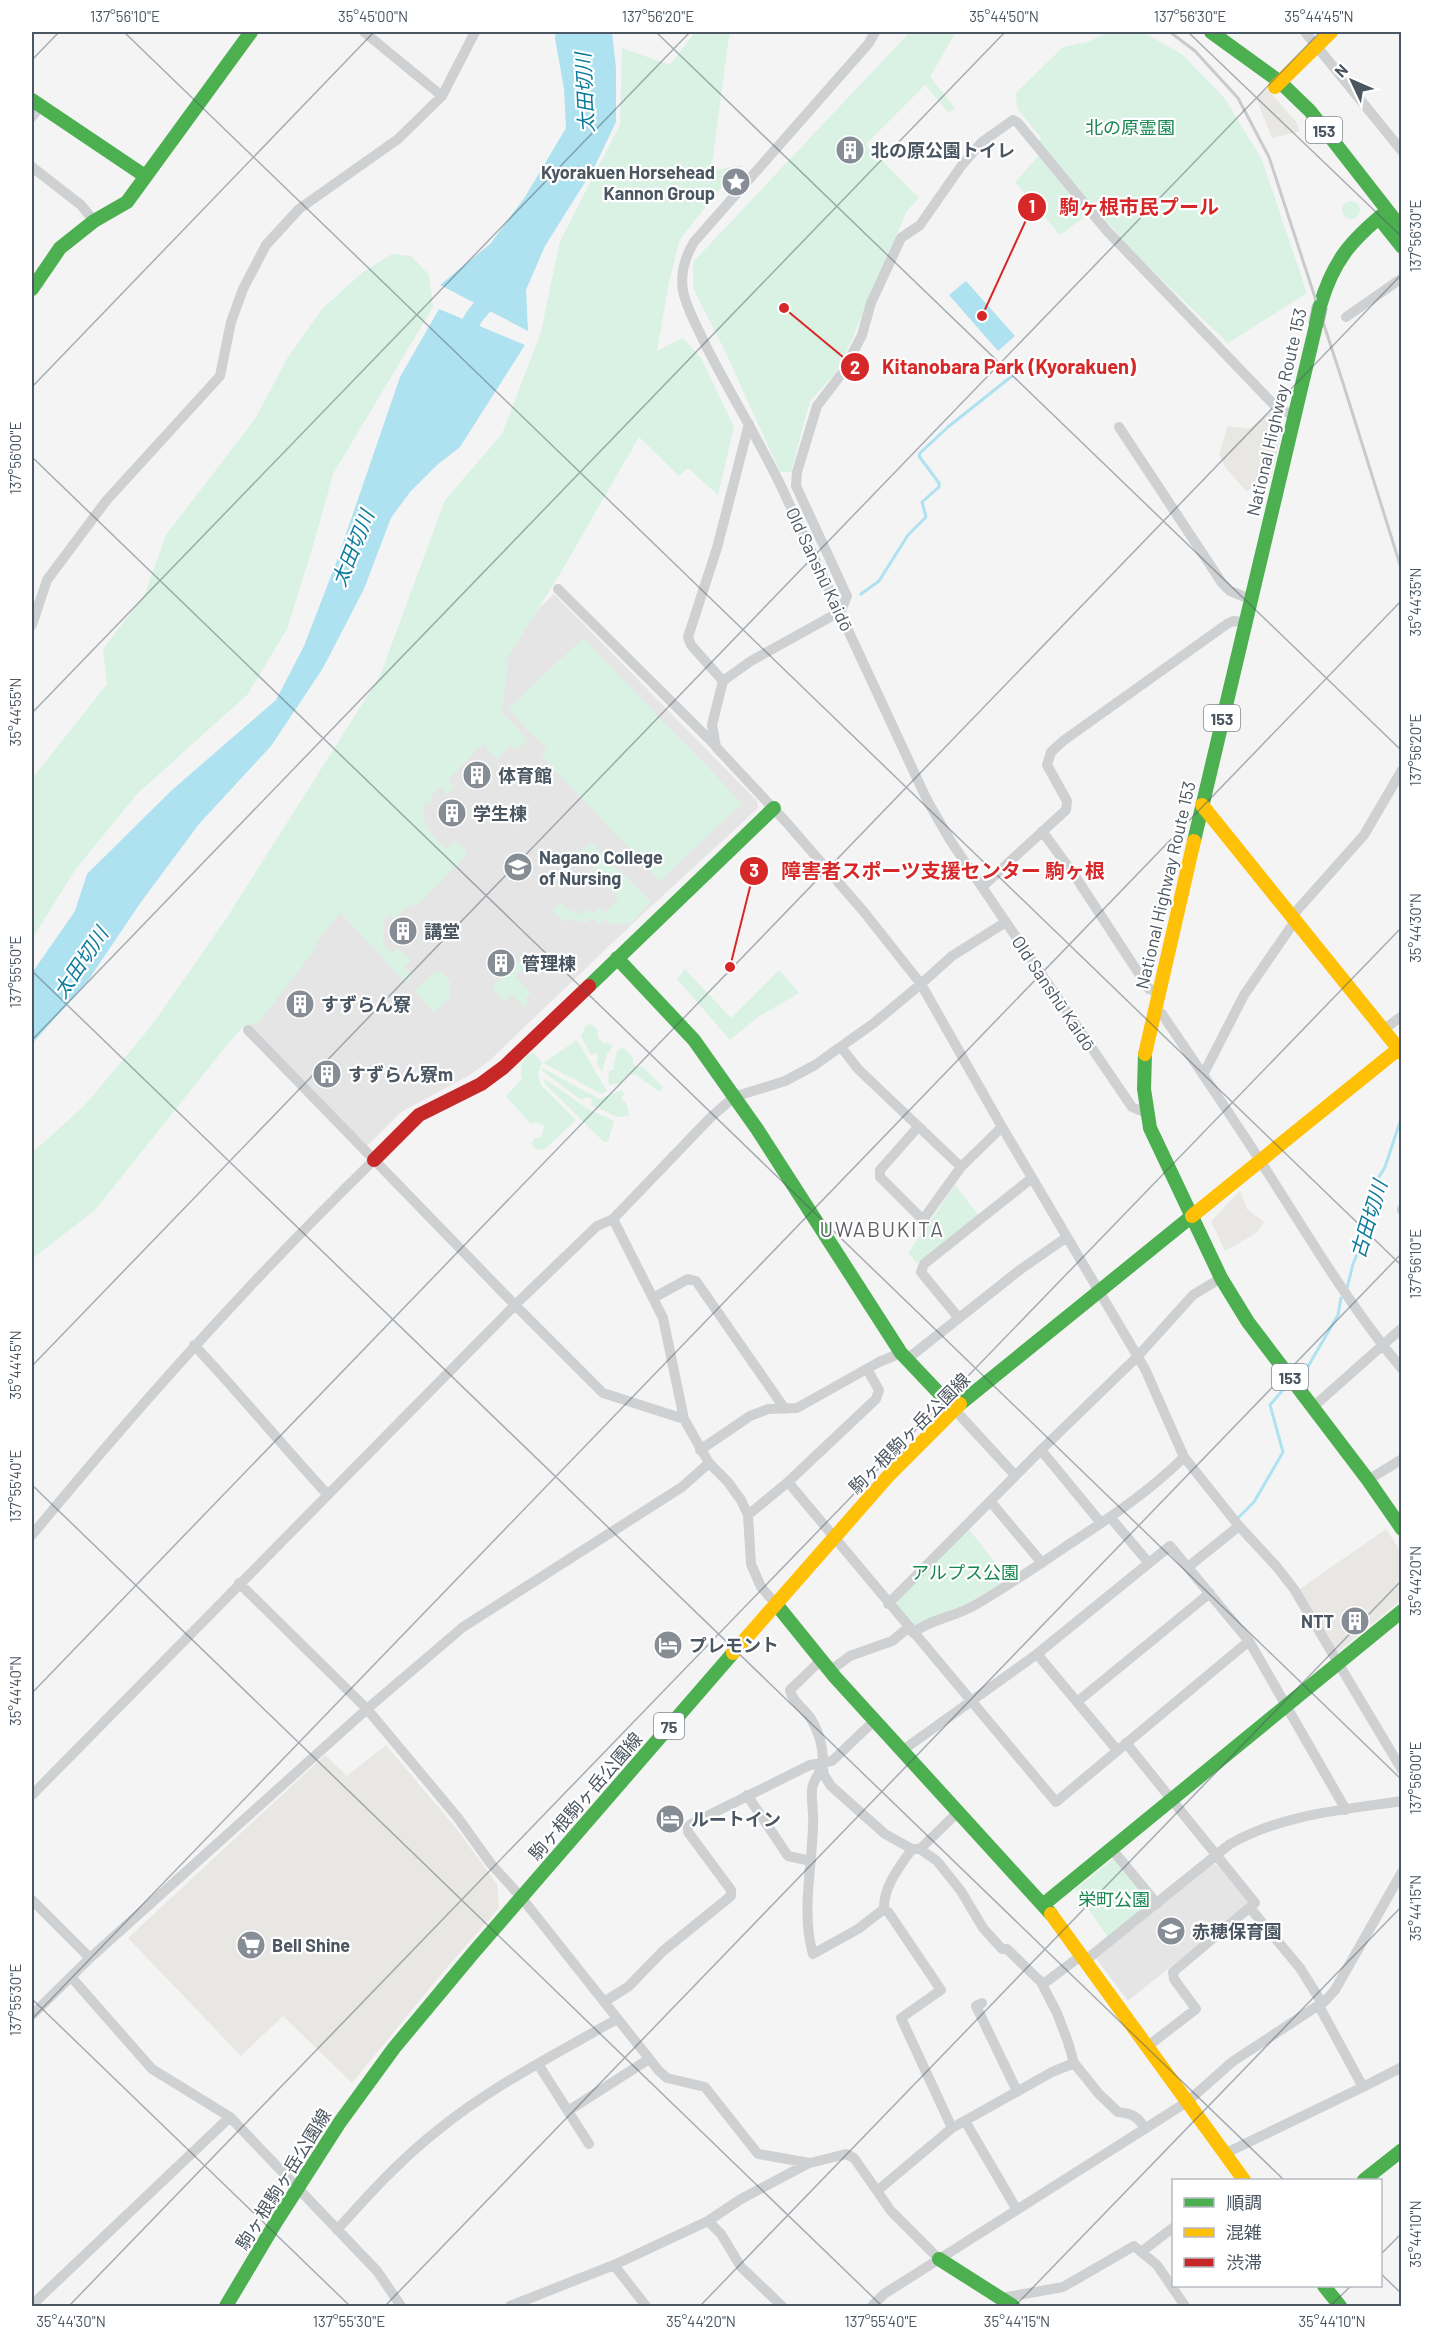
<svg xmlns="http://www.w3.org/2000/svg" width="1433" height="2338" viewBox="0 0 1433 2338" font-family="Barlow,'Noto Sans JP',sans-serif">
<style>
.commercial{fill:#e8e7e3}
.education{fill:#e6e5e6}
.green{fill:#d9f2e3}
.water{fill:#aee2f0}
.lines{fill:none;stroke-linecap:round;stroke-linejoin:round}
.stream{stroke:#aee2f0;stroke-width:3}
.river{stroke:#aee2f0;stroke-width:18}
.street{stroke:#ced0d2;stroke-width:10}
.fast{stroke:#4caf50;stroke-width:14}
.slow{stroke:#ffc107;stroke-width:14}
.jam{stroke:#c62828;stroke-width:14}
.rail{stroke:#c9cacc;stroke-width:3}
.fast-bridge-casing{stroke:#b9bec3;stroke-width:16;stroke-linecap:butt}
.fast-bridge{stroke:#4caf50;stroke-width:14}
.ticks{fill:none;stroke:#4a5661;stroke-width:1.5;stroke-opacity:0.45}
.labels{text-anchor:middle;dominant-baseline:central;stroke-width:4.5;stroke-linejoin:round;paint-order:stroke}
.shield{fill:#fff;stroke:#808990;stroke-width:1.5}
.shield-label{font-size:16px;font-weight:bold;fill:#4a5661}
.park-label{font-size:18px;fill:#17864f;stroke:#fff}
.poi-label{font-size:18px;font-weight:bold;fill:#4a5661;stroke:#fff;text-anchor:start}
.street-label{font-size:18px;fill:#4a5661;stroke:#fff}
.water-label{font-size:20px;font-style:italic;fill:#0c7c9b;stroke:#fff}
.quarter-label{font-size:21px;letter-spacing:1.5px;fill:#5f6368;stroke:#fff}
.leader{fill:none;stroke:#d62828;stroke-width:2}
.callout-dot{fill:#d62828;stroke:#fff;stroke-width:2}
.mark-label{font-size:18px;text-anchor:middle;font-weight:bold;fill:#fff}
.callout-label{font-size:20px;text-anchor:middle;font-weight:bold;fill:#d62828;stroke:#fff;stroke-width:4.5;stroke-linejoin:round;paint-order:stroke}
.neatline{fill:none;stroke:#4a5661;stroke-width:2}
.ticks-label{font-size:15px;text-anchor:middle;fill:#4a5661}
</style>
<rect width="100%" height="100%" fill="#f4f4f4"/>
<path class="commercial" d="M1267,89L1295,120L1300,131L1272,138L1256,98Z
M1271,412L1283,425L1271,478L1260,476L1247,492L1225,467L1219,454L1228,426L1249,429Z
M1240,1191L1247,1209L1264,1222L1258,1232L1225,1251L1211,1221Z
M1386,1529L1401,1552V1600L1337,1653L1297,1591Z
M386,1745L455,1827L497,1884L499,1908L443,1972L352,2083L283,2016L241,2056L128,1938L325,1755L347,1776Z"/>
<path class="education" d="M554,594L757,801L758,808L631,925L489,1061L470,1075L401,1112L366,1147L238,1016L506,639Z
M1213,1864L1219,1865L1248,1899L1247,1906L1128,2001L1095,1957Z"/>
<path class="green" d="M695,32H732L729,37L711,171L742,165L724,184L680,239L669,282L657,351L683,338L701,358L734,427L718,495L688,468L679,476L639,437L558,577L504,663L508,664L502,713L527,739L517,750L511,745L497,759L483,744L448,780L455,787L447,794L441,787L432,795L431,804L424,802C421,824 431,836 447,849L453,842L461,845L468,854L415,907L412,904L393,918L390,914L384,919L383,943L392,953L398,948L411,961L404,967L411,973V978L406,983L341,913L322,934L310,956L257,1024L244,1026L230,1041L95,1210L32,1259V1153L85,1105L152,1025L226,919L380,676L445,500L502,434L541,332L560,241L620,125L622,48L670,65Z
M910,32H956L930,77L955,108L949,113L925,85L866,144L919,198L907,211L846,353L835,374L810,401L791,472H780L725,351L693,288V262Z
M1107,32H1142L1182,54L1225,99L1262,160L1307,293L1228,343L1136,255L1096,209L1060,235L1015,182L1044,150L1038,142L1041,138L1017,108L1016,93L1063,47L1088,42Z
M1342 210a9 9 0 1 1 18 0a9 9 0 1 1-18 0Z
M392,254L411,256L429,275L433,307L333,474L313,546L287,629L248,694L137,794L75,870L32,939V779L107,684L103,649L145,594L166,535L255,419L288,357L322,309L363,272Z
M583,638L742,803L660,881L541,755L547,749L508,709Z
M590,842L651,902L629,924H610L604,919L598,925L591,918L586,923L582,919L578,923L574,918L569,922L566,920L564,922L553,910L560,903L572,912L575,910L581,915L587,909L592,914L599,907L605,913L619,899L607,886L610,883L590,864L588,866L577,855Z
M523,957L529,963L515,976L531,993L525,999L529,1003L524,1007L512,995L505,1001L492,987Z
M685,969L731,1018L779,970L799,993L758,1017L730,1040L677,979Z
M435,972L442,973L450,981V997L434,1012L414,991Z
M590,1024L597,1029L598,1038L604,1044L607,1042L613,1046L607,1054L602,1072L596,1062L598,1059L596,1053L591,1055L581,1036L585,1027Z
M577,1040L607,1091L602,1094L543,1063Z
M623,1047L633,1058V1064L637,1067L642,1066L663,1087L660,1092L636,1075L629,1074L623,1079L621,1083L610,1085L608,1082L609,1071L613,1070L617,1051Z
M534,1053L542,1063L538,1074L541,1085L576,1120L545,1149L536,1150L532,1144L534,1138H540L545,1126L536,1122L531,1124L506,1096L522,1079C519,1069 521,1063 527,1055Z
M542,1068L600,1099L622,1090L624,1095L621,1096L623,1102L626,1101L629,1116L617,1117L591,1105L592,1099L587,1097L581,1100L541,1070Z
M545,1079L588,1109L614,1121L608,1142H604L544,1083Z
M955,1185L979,1216L917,1263L908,1253Z
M968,1528L1008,1579L966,1604L916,1625H911L896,1606L898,1599Z
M1114,1858L1149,1901L1148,1906L1109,1939L1075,1890Z"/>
<path class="water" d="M556,32H612L616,68V122L594,168L545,246L526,290L528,331L440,285L490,244L525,197L566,128L564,89L555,38Z
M966,281L1015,336L998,351L949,295Z
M439,309L525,345L460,447L437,465L410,492L391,518L364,589L323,668L271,746L199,824L141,902L87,982L32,1044V973L75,911L87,874L172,790L276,700L304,646L336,563L400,377Z"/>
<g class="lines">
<path class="stream" d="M861,594L879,581L908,535L926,517L922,502L939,487V483L919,456L920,453L948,427L1012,376
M1347,1288L1353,1264L1362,1243L1369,1209L1373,1204L1374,1185L1385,1167L1402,1116
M1303,1375L1338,1315L1341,1298
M1238,1518L1254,1502L1283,1452L1270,1405L1282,1391"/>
<path class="river" d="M459,343L474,317L496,290"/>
<path class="street" d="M364,32L442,96
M875,32L869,43L694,242C685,257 680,273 683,291C687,310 698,328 706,346C730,393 757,437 780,484L927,800L950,840L1132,1107L1146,1113
M1305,32L1402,151
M32,117L40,107
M32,167L81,205L94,221
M1346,317L1402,278
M1294,415L1278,409L1107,231L1018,123L1013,120L982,142L962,165L920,225L901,238L871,303L862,335L843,372L817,406L797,472L796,486L847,596L841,611L751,661L723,681L712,725L716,747L787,823L864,912L921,984L1002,1127L1145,1369L1184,1457L1239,1526L1276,1566L1294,1589L1402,1770
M1119,427L1222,583L1230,591L1250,599
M558,589L715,745
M32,625L47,580L106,501L220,376L231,322L243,289L266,245L299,209L398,139L442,96L475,32
M723,681L691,645L688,637L717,548L749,424
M1042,831L1075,876L1149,989L1158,991
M982,887L1066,810L1067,801L1047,765L1051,752L1063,741L1227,624L1233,621L1245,622
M1292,916L1364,835L1402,770
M1154,1011L1162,1014C1195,1063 1229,1112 1261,1162C1306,1232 1348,1304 1402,1369
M248,1030L515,1305L603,1393L684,1419
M1383,1030L1402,1016
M841,1047L858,1069L961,1167L1002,1127
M1203,1075L1244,995L1295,921
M918,1127L880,1170V1177L920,1217H925L961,1167
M1402,1209V1210
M653,1298L688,1279L696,1281L785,1409
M958,1317L921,1272L924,1264L1032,1178
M194,1345C240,1394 282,1445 327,1494
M906,1360L1021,1269L1067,1237
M1313,1407L1402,1328
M954,1409L1015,1475
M700,1450L750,1416L768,1409L797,1408L879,1362L901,1353
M1041,1450L1101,1523
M1368,1480L1402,1459
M788,1482L1056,1802L1249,1641
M990,1501L1042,1563
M748,1515L788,1482L876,1399L879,1390L867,1369
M1110,1517L1148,1562
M32,1535C140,1404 252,1279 374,1160
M1188,1567L1239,1526
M239,1583L367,1709L458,1818L491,1864L521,1897L659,2071L667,2078L705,2087L758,2154L810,2163L846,2154L854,2158L891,2211L939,2259
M776,1604L761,1587L751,1564L748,1515L741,1500L728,1482L709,1463L684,1419L663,1318L613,1219L711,1117L734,1097L785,1081L815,1065L874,1023L921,984L952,956L1006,922
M888,1604L1041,1450L1137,1357L1193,1295L1221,1278
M913,1633C931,1619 955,1617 975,1605C1008,1586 1040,1564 1071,1543C1111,1517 1150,1491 1184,1457
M1037,1654L1117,1750
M821,1660L790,1690C792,1702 805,1709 811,1719C818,1730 825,1751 822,1764C821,1773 813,1780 812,1789C811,1801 814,1814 813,1826C812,1867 801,1914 813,1954L858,1929L884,1909
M831,1670L850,1656L892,1641L908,1628
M1077,1702L1210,1593
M1126,1743L1255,1903L1173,1972L1174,1979L1196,2009L1148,2046
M903,1750L1037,1654L1170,1546L1249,1641L1346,1810
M822,1764L824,1775L831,1786L885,1834L912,1849H920L937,1861L961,1891L983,1928L1002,1949H1007L1041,1982L1057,2013L1068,2042L1074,2063L1099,2094L1118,2112C1131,2113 1139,2117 1145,2129
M32,1795L515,1305L597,1226L613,1219
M747,1795L788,1856L811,1861
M1111,1848L1157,1904
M912,1849C900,1866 883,1887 884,1909L889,1913L941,1990L901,2018L952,2128
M920,1849L959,1811
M32,1900L90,1958
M1250,1908L1300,1968L1322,2003
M1086,1960L1230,1844C1283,1814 1342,1810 1402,1801
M72,1978L152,2069L230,2117L377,2271L401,2306
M1041,1982H1046L1082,1955
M604,2002L629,1986L663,1951L731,1896V1890L688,1832V1827L691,1824L810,1765L832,1761L875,1720
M982,2003L976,2006L1017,2091
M1319,2006L1363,2087L1402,2067
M32,2015L90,1958L367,1709L463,1627L682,1487L709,1463
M538,2064L589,2144
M568,2111L649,2059
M965,2121L1017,2210
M1224,2154L1363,2087
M877,2191L952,2128L1052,2072L1074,2063
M708,2221L721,2234L741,2267L782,2306
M337,2230C369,2194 400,2160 438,2130C492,2086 556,2054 617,2019
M1141,2252L1174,2227
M614,2265L646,2306
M1001,2298L1063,2287L1134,2246L1157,2265L1185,2306
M32,2305L230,2117
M510,2306L614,2265L708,2221L741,2199L809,2163
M872,2306L884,2294L1187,2102L1232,2062L1325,2001L1335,1990L1402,1872"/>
<path class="fast" d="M1211,32L1280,82L1310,111L1402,229
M32,100L145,176
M1382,222L1402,247
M32,289L60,248L94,221L127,202L251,32
M1320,306C1333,261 1351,240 1387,211
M1194,841L1316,325
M617,958L694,1040L757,1129L901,1353L954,1409
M589,986L774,808
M1145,1054L1144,1089L1150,1128L1221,1278L1248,1322L1368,1480L1402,1529
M960,1404L1192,1216
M776,1604L835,1677L1051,1914
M1044,1904L1402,1611
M1364,2180L1402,2150
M939,2259L1013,2306
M1324,2286L1340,2306
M226,2306L276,2222L340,2122L394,2048L474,1952L733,1653"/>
<path class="slow" d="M1275,87L1331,32
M1202,805L1402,1053
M1145,1054L1194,841
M1192,1216L1402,1046
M733,1653L890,1474L960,1404
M1051,1914L1244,2180"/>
<path class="jam" d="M374,1160L419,1115L481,1084L504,1067L589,986"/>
<path class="rail" d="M1170,32L1195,51L1238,98L1269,157L1343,383L1402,571"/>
<g class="fast-bridge-casing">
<path id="fast-bridge" d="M1316,325L1320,306"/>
</g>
<use href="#fast-bridge" class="fast-bridge"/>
</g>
<path class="ticks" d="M124,32L1402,1266M656,32L1402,751M1188,32L1402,237M32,60L59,32M32,387L374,32M32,457L1402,1780M32,713L690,32M32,971L1284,2180M32,1040L1005,32M32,1366L1320,32M32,1485L882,2306M32,1693L1402,274M32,1999L350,2306M32,2019L1402,600M1380,2255L1402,2233M1380,2273L1402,2294M69,2306L1402,927M385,2306L1402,1253M700,2306L1402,1580M1015,2306L1402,1906M1330,2306L1351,2286"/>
<defs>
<g id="building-disc" transform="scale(1.5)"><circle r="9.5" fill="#868d94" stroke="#fff"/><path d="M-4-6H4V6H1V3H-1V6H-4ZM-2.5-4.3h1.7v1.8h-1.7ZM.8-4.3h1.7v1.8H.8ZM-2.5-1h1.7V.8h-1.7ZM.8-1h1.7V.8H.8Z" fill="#fff"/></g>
<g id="sight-disc" transform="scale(1.5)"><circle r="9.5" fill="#868d94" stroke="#fff"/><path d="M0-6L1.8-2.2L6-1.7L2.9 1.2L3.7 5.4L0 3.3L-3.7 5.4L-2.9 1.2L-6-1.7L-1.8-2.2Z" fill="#fff"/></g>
<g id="university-disc" transform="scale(1.5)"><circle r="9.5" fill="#868d94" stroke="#fff"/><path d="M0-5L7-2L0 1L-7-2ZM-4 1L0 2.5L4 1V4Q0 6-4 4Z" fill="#fff"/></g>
<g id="hotel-disc" transform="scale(1.5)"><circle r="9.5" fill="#868d94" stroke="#fff"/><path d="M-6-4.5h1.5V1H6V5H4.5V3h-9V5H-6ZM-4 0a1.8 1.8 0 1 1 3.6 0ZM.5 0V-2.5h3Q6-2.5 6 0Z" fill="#fff"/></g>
<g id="school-disc" transform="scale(1.5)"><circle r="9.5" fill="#868d94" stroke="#fff"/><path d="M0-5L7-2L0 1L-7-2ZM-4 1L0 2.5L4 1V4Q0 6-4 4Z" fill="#fff"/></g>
<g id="supermarket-disc" transform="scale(1.5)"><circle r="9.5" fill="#868d94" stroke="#fff"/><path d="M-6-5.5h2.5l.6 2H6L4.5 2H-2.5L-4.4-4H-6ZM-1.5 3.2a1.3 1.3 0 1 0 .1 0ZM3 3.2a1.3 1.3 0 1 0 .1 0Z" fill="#fff"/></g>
</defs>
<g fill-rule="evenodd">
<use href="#building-disc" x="850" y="150"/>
<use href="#sight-disc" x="736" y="182"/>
<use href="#building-disc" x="477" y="775"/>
<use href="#building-disc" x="452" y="813"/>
<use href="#university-disc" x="518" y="867"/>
<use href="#building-disc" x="403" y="931"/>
<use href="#building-disc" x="501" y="963"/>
<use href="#building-disc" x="300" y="1004"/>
<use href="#building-disc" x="327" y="1074"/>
<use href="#building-disc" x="1355" y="1621"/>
<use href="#hotel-disc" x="668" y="1645"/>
<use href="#hotel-disc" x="670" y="1819"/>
<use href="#school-disc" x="1171" y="1931"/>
<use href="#supermarket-disc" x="251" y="1945"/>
</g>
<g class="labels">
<g class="shield">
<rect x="1306" y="117" width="36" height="26" rx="4.5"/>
<rect x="1204" y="705" width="36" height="26" rx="4.5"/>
<rect x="1272" y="1364" width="36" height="26" rx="4.5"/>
<rect x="654" y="1713" width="30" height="26" rx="4.5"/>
</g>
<g class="shield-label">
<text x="1324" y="130">153</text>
<text x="1222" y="718">153</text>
<text x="1290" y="1377">153</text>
<text x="669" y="1726">75</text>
</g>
<g class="park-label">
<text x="1130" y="127">北の原霊園</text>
<text x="965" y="1572">アルプス公園</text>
<text x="1114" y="1899">栄町公園</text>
</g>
<g class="poi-label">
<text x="871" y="150">北の原公園トイレ</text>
<text x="715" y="172" text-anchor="end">Kyorakuen Horsehead<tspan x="715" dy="21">Kannon Group</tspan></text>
<text x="498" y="775">体育館</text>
<text x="473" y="813">学生棟</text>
<text x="539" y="857">Nagano College<tspan x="539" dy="21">of Nursing</tspan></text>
<text x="424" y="931">講堂</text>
<text x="522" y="963">管理棟</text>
<text x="321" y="1004">すずらん寮</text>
<text x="348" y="1074">すずらん寮m</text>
<text x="1334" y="1621" text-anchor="end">NTT</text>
<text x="689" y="1645">プレモント</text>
<text x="691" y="1819">ルートイン</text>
<text x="1192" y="1931">赤穂保育園</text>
<text x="272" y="1945">Bell Shine</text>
</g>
<g class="street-label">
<text transform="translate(1276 412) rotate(-77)">National Highway Route 153</text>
<text transform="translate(820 569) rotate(65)">Old Sanshū Kaidō</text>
<text transform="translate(1165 885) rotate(-77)">National Highway Route 153</text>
<text transform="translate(1054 993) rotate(56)">Old Sanshū Kaidō</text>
<text transform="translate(909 1433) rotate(-45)">駒ヶ根駒ヶ岳公園線</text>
<text transform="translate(585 1796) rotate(-49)">駒ヶ根駒ヶ岳公園線</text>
<text transform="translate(283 2179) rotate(-58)">駒ヶ根駒ヶ岳公園線</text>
</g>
<g class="water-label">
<text transform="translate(584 93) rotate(-93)">太田切川</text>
<text transform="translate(352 548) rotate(-68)">太田切川</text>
<text transform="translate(80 962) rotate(-56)">太田切川</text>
<text transform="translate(1368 1219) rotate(-73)">古田切川</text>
</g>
<g class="quarter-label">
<text x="882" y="1228">UWABUKITA</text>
</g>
</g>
<path class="leader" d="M982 316L1032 207M784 308L855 367M730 967L754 871"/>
<g class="callout-dot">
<circle cx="982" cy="316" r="6"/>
<circle cx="784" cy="308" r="6"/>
<circle cx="730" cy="967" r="6"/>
<circle cx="1032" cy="207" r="15"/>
<circle cx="855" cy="367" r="15"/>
<circle cx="754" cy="871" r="15"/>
</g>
<g class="mark-label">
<text x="1032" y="213">1</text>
<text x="855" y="374">2</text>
<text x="754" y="877">3</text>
</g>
<g class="callout-label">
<text x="1139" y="214">駒ヶ根市民プール</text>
<text x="1009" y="374">Kitanobara Park (Kyorakuen)</text>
<text x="943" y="878">障害者スポーツ支援センター 駒ヶ根</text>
</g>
<rect width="1433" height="2338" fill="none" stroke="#ffffff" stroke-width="66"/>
<rect x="1172" y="2179" width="210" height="108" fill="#ffffff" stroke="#b7bbc0" stroke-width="1.5"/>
<rect x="1184" y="2198" width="30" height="9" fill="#4caf50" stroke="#b7bbc0" stroke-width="1.5"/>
<text x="1226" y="2209" font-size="18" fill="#4a5661">順調</text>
<rect x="1184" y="2228" width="30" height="9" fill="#ffc107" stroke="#b7bbc0" stroke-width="1.5"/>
<text x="1226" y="2239" font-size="18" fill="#4a5661">混雑</text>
<rect x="1184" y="2258" width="30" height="9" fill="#c62828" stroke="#b7bbc0" stroke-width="1.5"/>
<text x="1226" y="2269" font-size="18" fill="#4a5661">渋滞</text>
<g transform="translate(1352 81) rotate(314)" stroke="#ffffff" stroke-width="4.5" paint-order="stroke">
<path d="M0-4.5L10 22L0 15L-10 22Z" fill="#4a5661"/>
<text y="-9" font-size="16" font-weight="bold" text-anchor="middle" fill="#4a5661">N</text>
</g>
<rect x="33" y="33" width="1367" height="2272" class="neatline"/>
<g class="ticks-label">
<text x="125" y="22">137°56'10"E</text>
<text x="373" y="22">35°45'00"N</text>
<text x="658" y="22">137°56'20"E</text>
<text x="1004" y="22">35°44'50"N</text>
<text x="1190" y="22">137°56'30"E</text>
<text x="1319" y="22">35°44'45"N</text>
<text transform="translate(1416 236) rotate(-90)" y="5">137°56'30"E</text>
<text transform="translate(16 458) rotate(-90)" y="5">137°56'00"E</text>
<text transform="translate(1416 602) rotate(-90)" y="5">35°44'35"N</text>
<text transform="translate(16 712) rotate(-90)" y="5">35°44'55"N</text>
<text transform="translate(1416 750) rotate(-90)" y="5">137°56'20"E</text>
<text transform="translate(1416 928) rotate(-90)" y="5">35°44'30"N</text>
<text transform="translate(16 972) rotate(-90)" y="5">137°55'50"E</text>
<text transform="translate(1416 1264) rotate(-90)" y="5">137°56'10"E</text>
<text transform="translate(16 1365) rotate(-90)" y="5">35°44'45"N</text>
<text transform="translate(16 1486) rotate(-90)" y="5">137°55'40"E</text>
<text transform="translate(1416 1581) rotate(-90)" y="5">35°44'20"N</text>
<text transform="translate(16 1691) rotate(-90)" y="5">35°44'40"N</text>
<text transform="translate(1416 1778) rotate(-90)" y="5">137°56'00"E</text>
<text transform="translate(1416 1908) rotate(-90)" y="5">35°44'15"N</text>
<text transform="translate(16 2000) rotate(-90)" y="5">137°55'30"E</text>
<text transform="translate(1416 2234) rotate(-90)" y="5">35°44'10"N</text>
<text x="71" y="2327">35°44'30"N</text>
<text x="349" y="2327">137°55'30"E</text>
<text x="701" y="2327">35°44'20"N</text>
<text x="881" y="2327">137°55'40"E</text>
<text x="1017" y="2327">35°44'15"N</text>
<text x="1332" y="2327">35°44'10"N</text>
</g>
</svg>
